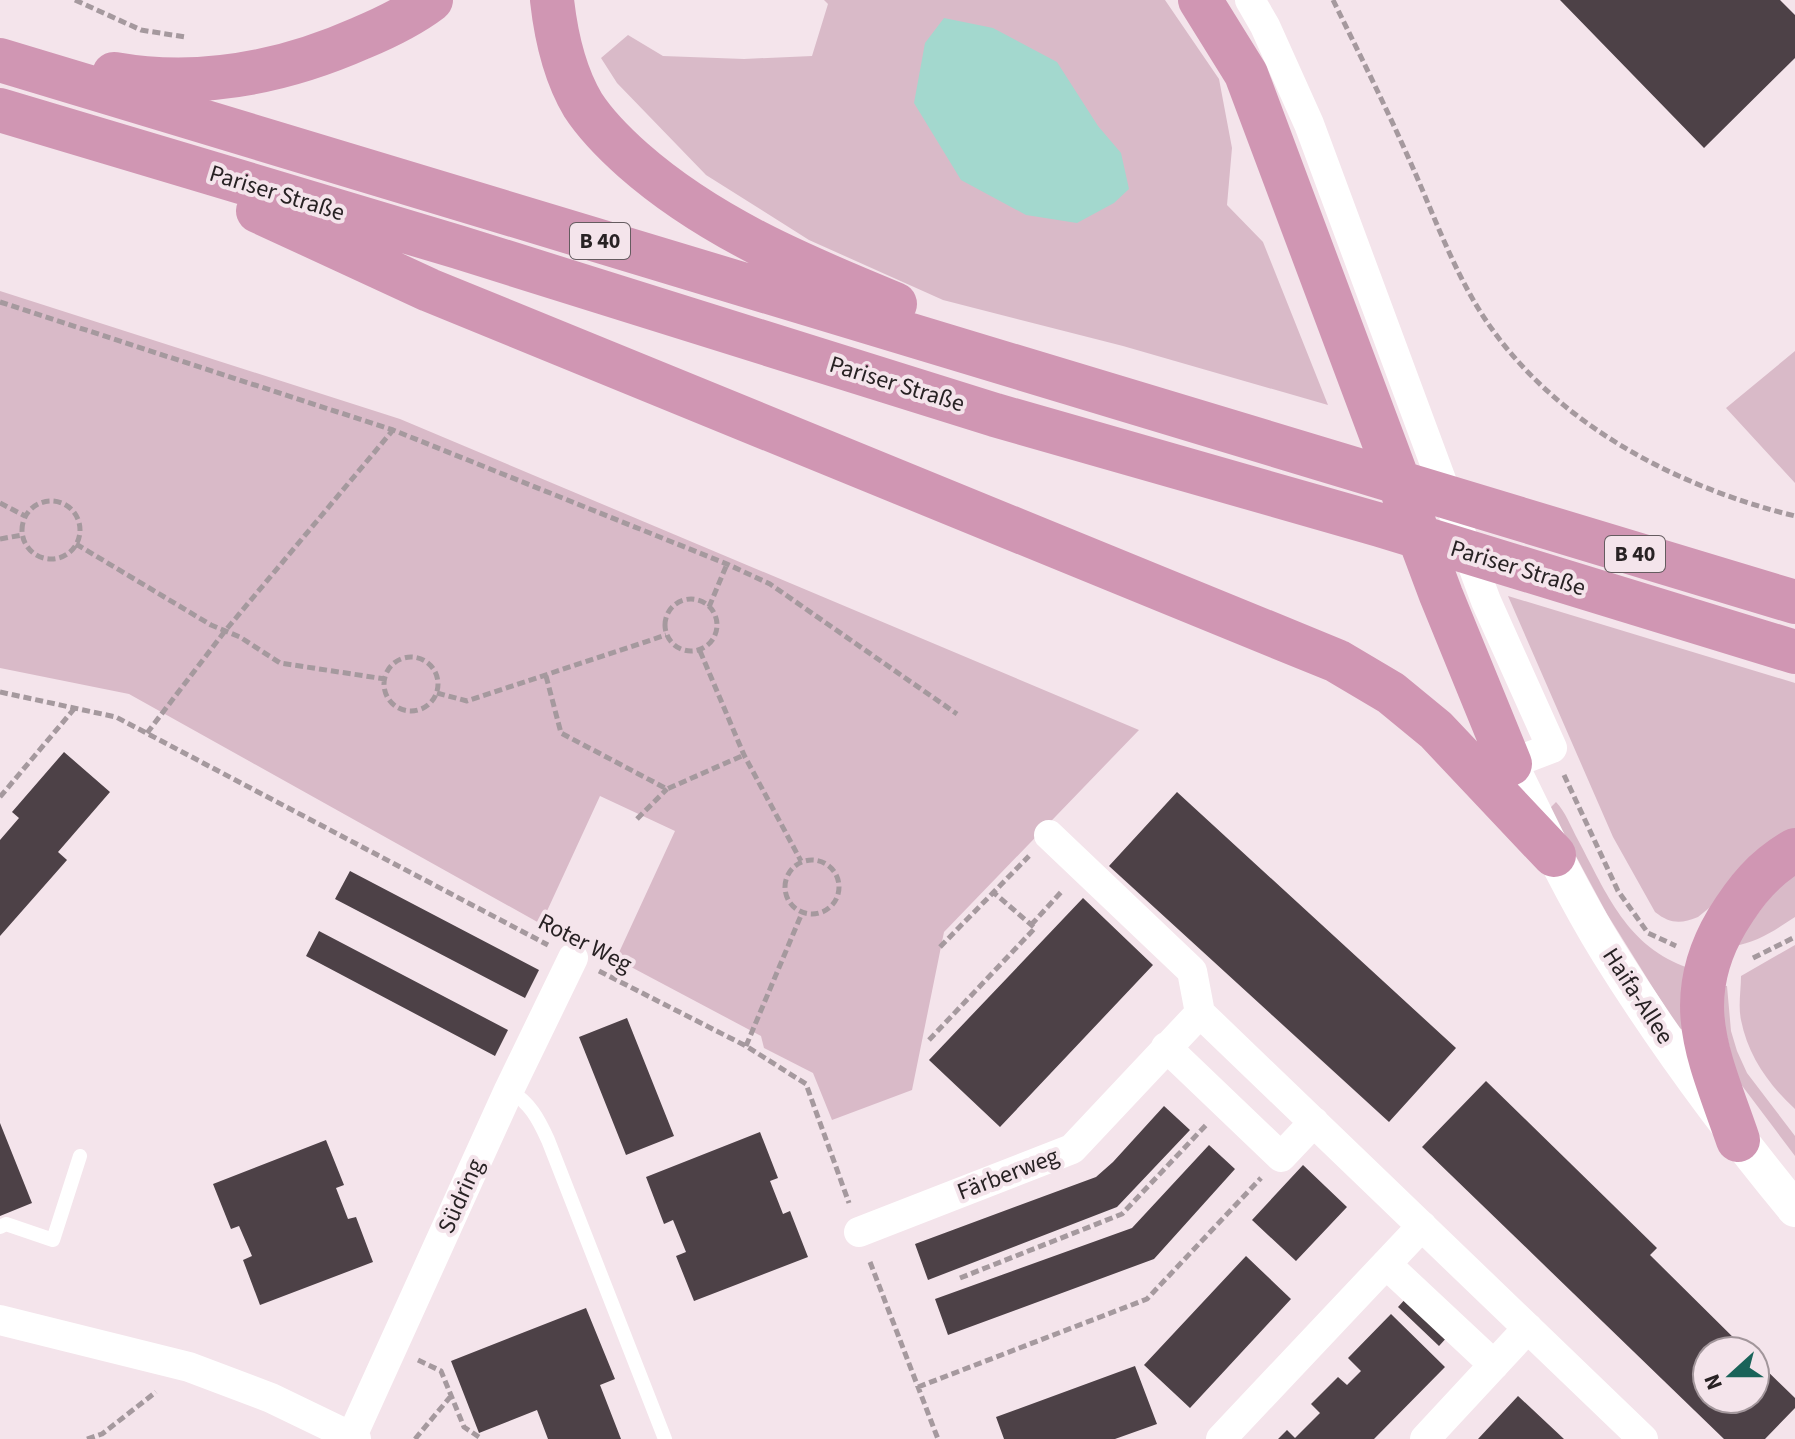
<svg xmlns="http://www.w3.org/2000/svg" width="1795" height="1439" viewBox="0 0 1795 1439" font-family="'Source Sans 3',sans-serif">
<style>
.green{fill:#d9bac8}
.water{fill:#a3d8ce}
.building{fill:#4d4147}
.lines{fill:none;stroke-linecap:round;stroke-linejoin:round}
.path{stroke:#a5999e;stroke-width:5;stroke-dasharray:8 4;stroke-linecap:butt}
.service{stroke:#fff;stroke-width:14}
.minor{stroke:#fff;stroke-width:30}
.tertiary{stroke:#fff;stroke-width:36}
.trunk{stroke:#d096b3;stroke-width:44}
.labels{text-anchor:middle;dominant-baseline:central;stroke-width:8;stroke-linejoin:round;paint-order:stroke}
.shield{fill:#f4e4eb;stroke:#655c60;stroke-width:2}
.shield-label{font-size:22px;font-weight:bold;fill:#282224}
.street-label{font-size:24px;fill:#282224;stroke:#f4e4eb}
</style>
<rect width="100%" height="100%" fill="#f4e4eb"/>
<path class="green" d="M824,0H1165L1219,79L1232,148L1227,205L1263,242L1328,405L1123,346L943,300L809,240L706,175L617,83L601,58L628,35L663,56L744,59L812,56L828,4Z
M0,291L400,419L1139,730L944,932L912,1090L832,1120L813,1073L764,1048L761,1036L616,959L675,831L600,796L541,924L129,694L0,668Z
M1795,351V483L1726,408Z
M1508,596L1795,683V838L1698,917C1681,924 1670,924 1655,912L1613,837Z
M1556,802C1565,811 1571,827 1578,840C1607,894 1627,947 1689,968L1685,1030L1678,1028L1607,914L1550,808Z
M1795,865V917C1775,930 1757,943 1733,946Z
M1795,945V1109C1769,1085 1748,1056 1741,1020C1738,1006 1741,990 1741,976Z
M1715,985L1727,986L1731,1031L1737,1051L1747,1073L1795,1136V1156L1737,1079Z"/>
<path class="water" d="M944,18L993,28L1057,62L1098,126L1121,153L1129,189L1114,203L1077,223L1026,215L961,180L914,103L925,43Z"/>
<path class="building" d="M1560,0H1780L1795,15V58L1704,148Z
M64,752L110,792L58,852L67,860L0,936V840L19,818L12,812Z
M1177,792L1456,1048L1389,1122L1109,866Z
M350,871L539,970L525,998L335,899Z
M1083,898L1153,965L1000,1127L929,1060Z
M319,931L508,1030L495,1056L306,956Z
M627,1018L674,1136L626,1155L579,1037Z
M1486,1081L1657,1248L1650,1255L1747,1351H1707V1399H1755V1359L1795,1398V1408L1765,1439H1724L1422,1147Z
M1164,1106L1190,1130L1117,1207L928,1280L915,1244L1096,1177L1113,1162Z
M0,1123L32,1203L0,1216Z
M760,1132L778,1178L770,1181L783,1214L790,1211L808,1257L694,1301L676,1256L686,1252L673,1220L664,1224L646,1177Z
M326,1140L344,1185L336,1188L348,1219L356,1217L373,1262L260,1305L243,1260L252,1256L239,1226L231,1229L213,1184Z
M1209,1145L1235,1169L1154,1259L948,1335L935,1299L1132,1228Z
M1303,1165L1347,1207L1296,1261L1252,1220Z
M1246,1256L1291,1299L1190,1408L1144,1365Z
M1408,1296L1449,1335L1439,1346L1398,1307Z
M586,1308L615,1379L600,1385L621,1439H548L537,1410L479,1433L451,1361Z
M1391,1314L1445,1367L1374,1439H1278L1287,1430L1295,1438L1320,1413L1311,1404L1338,1377L1347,1385L1361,1371L1348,1358Z
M1135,1366L1157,1424L1115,1439H1004L996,1417Z
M1518,1396L1564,1439H1478Z"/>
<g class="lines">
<path class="path" d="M75,0L141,30L185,37
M1333,0C1359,53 1385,105 1409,159C1431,208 1450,262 1478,308C1546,419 1672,486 1795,516
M0,302L393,430L727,564L770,584L957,714
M22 530a29 29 0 1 1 58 0a29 29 0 1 1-58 0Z
M0,503L25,516
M0,539L22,535
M76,544L211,625L240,637L280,663L385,679
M665 625a26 26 0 1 1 52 0a26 26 0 1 1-52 0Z
M709,607L727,564
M700,651L744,755L801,861
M384 684a27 27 0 1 1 54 0a27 27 0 1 1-54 0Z
M546,676L561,733L667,789L744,755
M0,692L116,717L548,945
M437,693L467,701L666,635
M147,733L225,631L393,430
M1564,775L1618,891L1648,933L1676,946
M0,797L74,709
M637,819L667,789
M785 887a27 27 0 1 1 54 0a27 27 0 1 1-54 0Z
M1031,925L1063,890
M940,947L1029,856
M1753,958L1795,937
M599,971L746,1046L806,1084L849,1203
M929,1040L1035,928L993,892
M746,1046L802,913
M870,1262L938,1439
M960,1278L1122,1214L1206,1125
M418,1360L441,1371L464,1427L482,1439
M918,1387L1147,1299L1261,1178
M87,1439L102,1434L156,1392
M415,1439L451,1396"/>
<path class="service" d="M509,1090C530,1103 538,1118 548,1140L665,1439
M0,1227L6,1224L53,1240L80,1156"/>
<path class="minor" d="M1250,0L1265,26L1309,124L1486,601L1552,748L1510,764
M1049,835L1192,971L1200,1013L1643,1439
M1166,1047L1281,1157L1314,1122
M859,1232L1072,1149L1200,1013
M1386,1264L1494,1365
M0,1320L189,1367L271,1398L356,1439
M352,1436L509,1090L573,958
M1221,1439L1422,1226
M1425,1439L1528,1328"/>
<path class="tertiary" d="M1510,764C1541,828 1572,893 1609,953C1665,1043 1728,1128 1795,1209"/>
<path class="trunk" d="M552,0C556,36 564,73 583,105C596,125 615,144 633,160C709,227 802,266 895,304
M1200,0L1246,74L1441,595L1510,764
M0,60L1795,602
M114,74C200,89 282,73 361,38C385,28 410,16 431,0
M0,110L458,247L995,415L1380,525L1795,652
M258,211L429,290L1337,661L1391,693L1436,730L1554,855
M1738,1140C1710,1058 1679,1002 1727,921C1746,890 1764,868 1795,850"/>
</g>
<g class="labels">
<g class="shield">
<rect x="570" y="223" width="60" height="36" rx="6"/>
<rect x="1605" y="536" width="60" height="36" rx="6"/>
</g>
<g class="shield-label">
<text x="600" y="241">B 40</text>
<text x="1635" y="554">B 40</text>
</g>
<g class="street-label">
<text transform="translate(277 193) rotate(17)">Pariser Straße</text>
<text transform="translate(897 384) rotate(17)">Pariser Straße</text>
<text transform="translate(1518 568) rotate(17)">Pariser Straße</text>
<text transform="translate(585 943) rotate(27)">Roter Weg</text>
<text transform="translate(1638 996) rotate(57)">Haifa-Allee</text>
<text transform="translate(1008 1174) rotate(-21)">Färberweg</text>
<text transform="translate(461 1196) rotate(-66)">Südring</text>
</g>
</g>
<g transform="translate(1731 1375) rotate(249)"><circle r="38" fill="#f4e4eb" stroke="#a2969b" stroke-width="2"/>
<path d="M0-6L14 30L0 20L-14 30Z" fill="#196359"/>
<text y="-12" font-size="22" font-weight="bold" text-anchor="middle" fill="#282224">N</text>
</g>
</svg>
